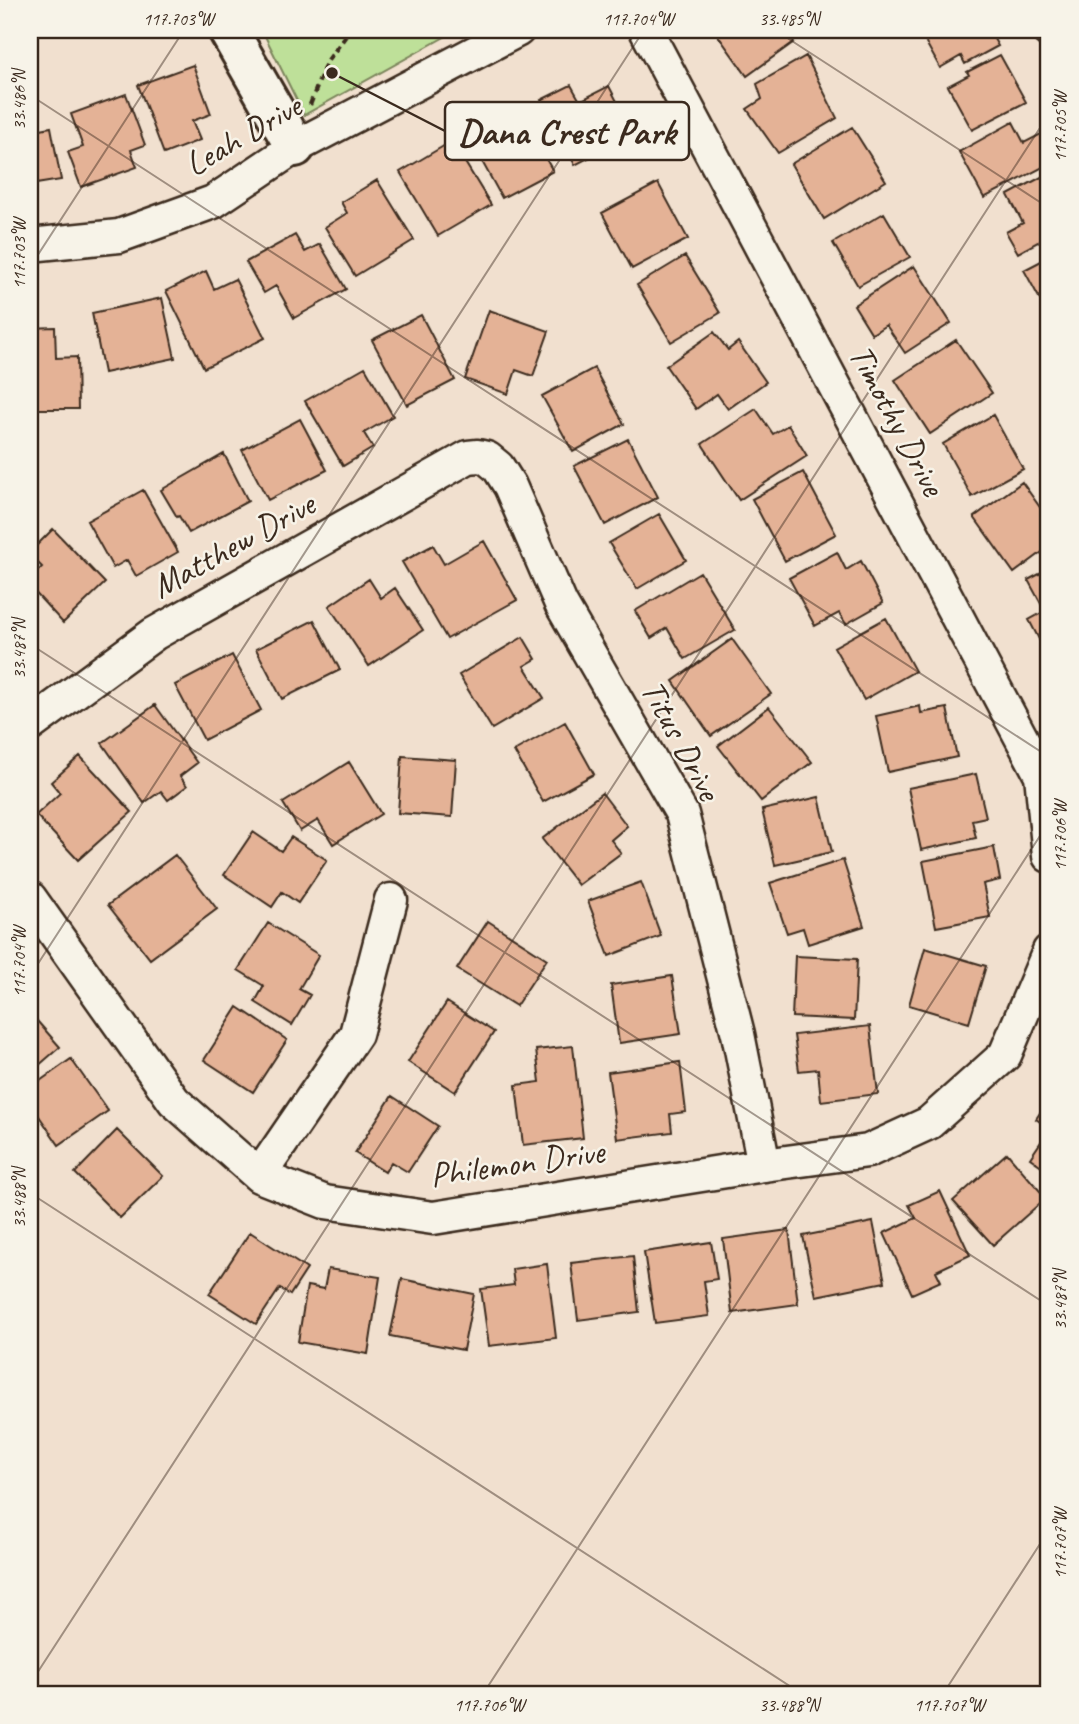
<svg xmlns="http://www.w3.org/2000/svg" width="1079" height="1724" viewBox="0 0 1079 1724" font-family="Caveat,sans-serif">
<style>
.green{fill:#bee099;stroke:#7c855c;stroke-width:2}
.building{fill:#e4b296;stroke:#3b2a1e;stroke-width:2}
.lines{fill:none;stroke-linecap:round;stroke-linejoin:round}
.minor-casing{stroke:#3b2a1e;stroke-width:37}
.tertiary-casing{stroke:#3b2a1e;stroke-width:44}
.path{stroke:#3b2a1e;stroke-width:4.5;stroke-dasharray:7 5;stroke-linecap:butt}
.minor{stroke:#f7f3e8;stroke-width:32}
.tertiary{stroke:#f7f3e8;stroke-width:38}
.ticks{fill:none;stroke:#3b2a1e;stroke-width:2;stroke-opacity:0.45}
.labels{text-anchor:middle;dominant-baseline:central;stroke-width:5;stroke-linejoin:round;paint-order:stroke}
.street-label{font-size:35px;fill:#3b2a1e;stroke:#f7f3e8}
.leader{fill:none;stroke:#3b2a1e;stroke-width:2.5}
.callout-dot{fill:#3b2a1e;stroke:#f7f3e8;stroke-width:2.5}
.callout{fill:#f7f3e8;stroke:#3b2a1e;stroke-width:2.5}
.callout-label{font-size:37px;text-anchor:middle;font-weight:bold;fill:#3b2a1e}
.neatline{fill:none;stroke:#3b2a1e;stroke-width:2.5}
.ticks-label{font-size:18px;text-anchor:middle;fill:#3b2a1e}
</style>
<rect width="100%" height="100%" fill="#f1e0cf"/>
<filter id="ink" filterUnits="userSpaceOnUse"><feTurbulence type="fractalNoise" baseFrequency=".0143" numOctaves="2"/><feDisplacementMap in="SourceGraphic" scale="14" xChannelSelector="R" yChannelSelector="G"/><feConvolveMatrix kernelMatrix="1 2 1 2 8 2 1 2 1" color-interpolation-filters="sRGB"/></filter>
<g filter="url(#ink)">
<path class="green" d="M262,30H457L304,115Z"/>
<path class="building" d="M714,30H785L794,42L747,76Z
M919,30H989L998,46L965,64L961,56L940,68Z
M1000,55L1026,102L972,130L948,86L969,75L967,72Z
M806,56L837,118L778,153L747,109L762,99L757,84Z
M193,65L211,114L192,121L200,140L164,154L138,85Z
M571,85L580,101L609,86L634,134L575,165L541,100Z
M126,94L145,145L131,150L137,167L81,187L68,152L83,147L71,114Z
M534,105L550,135L536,142L553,171L502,198L479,156L504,143L495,126Z
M1013,122L1024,143L1045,132L1049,139V164L984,198L959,152Z
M51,127L61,180L30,185V131Z
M852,127L886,181L824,219L791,164Z
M452,141L491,205L438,236L400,172Z
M1049,173V236L1018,253L1006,232L1023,223L1008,195Z
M377,180L414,240L355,276L325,227L347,213L341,202Z
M658,183L688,239L632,269L602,213Z
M884,213L910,257L858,286L833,243Z
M295,235L305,252L320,244L346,289L294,318L276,286L264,293L246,262Z
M685,256L720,313L671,342L637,285Z
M1049,257V316L1024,270Z
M914,266L951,323L905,353L886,325L872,334L854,305Z
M206,271L214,289L235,279L265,338L204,368L166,291Z
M162,298L175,358L104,373L92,313Z
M489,310L549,331L533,376L516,370L508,394L465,379Z
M421,315L455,380L407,405L372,340Z
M55,327L56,358L77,357L78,409H30V328Z
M714,332L728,350L738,342L766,382L728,409L717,394L696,409L666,366Z
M956,340L992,393L930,434L895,380Z
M365,367L393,416L364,433L373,448L343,466L305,401Z
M594,368L624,424L573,452L542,396Z
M756,409L773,434L788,425L807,456L739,500L702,444Z
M993,415L1023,469L972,497L943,444Z
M300,419L327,470L268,500L242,450Z
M628,439L658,497L605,525L574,466Z
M224,454L248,501L189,533L179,516L177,517L161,490Z
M803,472L836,534L785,561L752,499Z
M1022,482L1049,520V547L1014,573L974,517Z
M143,490L178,552L136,576L127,560L113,568L87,521Z
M659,514L686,560L637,589L609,543Z
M53,529L105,583L63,623L30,587V579L42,567L30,555V552Z
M484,541L517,600L447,639L402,562L433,545L444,564Z
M837,552L846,570L861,561L883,603L846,624L839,613L815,626L789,578Z
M1049,569V644L1043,647L1029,620L1045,611L1028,580Z
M700,572L735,630L685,659L667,628L651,638L635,611Z
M369,579L381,598L395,588L423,630L369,666L329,606Z
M886,618L915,671L864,700L834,647Z
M314,620L340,670L282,699L256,649Z
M523,637L536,659L524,666L544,698L492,729L459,675Z
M732,639L771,694L711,736L673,681Z
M232,655L261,710L204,740L175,685Z
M155,705L197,763L180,776L187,786L168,800L161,791L144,803L102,743Z
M920,706L921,713L947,708L957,757L888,772L876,716Z
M769,707L812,762L761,801L718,746Z
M565,722L594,774L543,802L514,751Z
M80,756L132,812L78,860L36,815L60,793L51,782Z
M402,756L456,760L452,817L398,813Z
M349,762L381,814L333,844L318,820L300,831L283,803Z
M976,774L986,817L972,820L976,838L921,850L908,788Z
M602,793L627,826L611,840L621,853L578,885L542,839Z
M819,797L832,852L775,865L762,810Z
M253,832L281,851L291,837L327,860L298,903L282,892L272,907L224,875Z
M994,847L1000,880L983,884L990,917L936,927L923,861Z
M175,855L217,909L150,959L108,905Z
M843,860L864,926L808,944L803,928L787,933L770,883Z
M641,882L661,936L609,956L588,901Z
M488,921L547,959L516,1006L457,969Z
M268,923L319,955L299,989L310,995L292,1025L255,1002L264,986L238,970Z
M925,948L986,966L969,1023L909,1005Z
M795,956L857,959L854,1020L792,1017Z
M672,976L681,1034L619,1043L611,985Z
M447,1002L494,1032L455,1092L408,1062Z
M238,1007L287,1040L253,1092L204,1060Z
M30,1013L60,1047L30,1073Z
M870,1026L878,1094L821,1101L818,1069L799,1071L794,1035Z
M573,1046L583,1138L523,1145L516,1085L540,1082L536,1050Z
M71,1059L108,1111L59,1145L30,1103V1088Z
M680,1062L686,1112L670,1114L672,1132L617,1139L608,1072Z
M392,1096L438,1126L408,1172L391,1162L385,1172L355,1153Z
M1049,1099V1128L1036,1119Z
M117,1130L163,1176L120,1218L75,1173Z
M1049,1130V1171L1030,1158Z
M1007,1153L1046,1198L993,1245L953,1201Z
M940,1191L970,1255L936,1271L941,1281L912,1294L884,1233L916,1218L909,1205Z
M873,1222L885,1282L816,1296L803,1236Z
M789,1230L798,1304L732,1313L723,1239Z
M250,1232L307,1269L290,1295L280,1288L256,1324L209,1294Z
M711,1242L717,1279L704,1281L709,1316L655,1323L644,1252Z
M633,1256L639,1312L578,1320L571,1263Z
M547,1264L556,1338L489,1346L481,1289L514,1285L512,1269Z
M328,1269L380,1277L368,1354L298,1342L307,1286L324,1289Z
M402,1279L474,1294L463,1350L390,1336Z"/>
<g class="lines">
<g class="minor-casing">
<path id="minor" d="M646,30L1041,775L1049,856
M1048,30L1049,31
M30,245L119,236L213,202L295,147L518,30
M30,725L154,634L468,457L478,456L487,458L498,467L510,486L561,604L682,814L738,1034L764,1165
M30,898L174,1101L259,1176L325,1202L433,1218L764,1165L868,1151L929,1123L1005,1055L1049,951
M259,1176L356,1034L391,900"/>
</g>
<g class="tertiary-casing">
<path id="tertiary" d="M228,30L295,147"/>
</g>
<path class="path" d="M310,105L326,63L350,30"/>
<use href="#minor" class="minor"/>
<use href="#tertiary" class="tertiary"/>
</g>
</g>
<path class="ticks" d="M775,30L1049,208M30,95L1049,757M30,267L184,30M30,644L1049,1306M30,976L644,30M30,1193L802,1694M30,1684L1049,114M483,1694L1049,822M943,1694L1049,1530"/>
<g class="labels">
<g class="street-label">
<text transform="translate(243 135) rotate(-30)">Leah Drive</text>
<text transform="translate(897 420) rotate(62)">Timothy Drive</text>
<text transform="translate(233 545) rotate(-29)">Matthew Drive</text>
<text transform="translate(681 740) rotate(62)">Titus Drive</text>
<text transform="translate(517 1163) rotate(-8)">Philemon Drive</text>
</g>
</g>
<path class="leader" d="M332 73L445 131"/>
<circle class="callout-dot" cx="332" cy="73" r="7"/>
<rect class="callout" x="445" y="102" width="244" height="58" rx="7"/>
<g class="callout-label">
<text x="567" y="144">Dana Crest Park</text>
</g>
<rect width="1079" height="1724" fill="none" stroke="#f7f3e8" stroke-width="77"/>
<rect x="38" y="38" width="1002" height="1648" class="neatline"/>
<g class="ticks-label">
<text x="178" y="25">117.703°W</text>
<text x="638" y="25">117.704°W</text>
<text x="789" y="25">33.485°N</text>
<text transform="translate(19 100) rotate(-90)" y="6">33.486°N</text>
<text transform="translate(1060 127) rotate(-90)" y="6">117.705°W</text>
<text transform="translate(19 254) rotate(-90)" y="6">117.703°W</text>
<text transform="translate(19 649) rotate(-90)" y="6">33.487°N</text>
<text transform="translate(1060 836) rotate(-90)" y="6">117.706°W</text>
<text transform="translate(19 962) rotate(-90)" y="6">117.704°W</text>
<text transform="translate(19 1198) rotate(-90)" y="6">33.488°N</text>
<text transform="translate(1060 1300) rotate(-90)" y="6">33.487°N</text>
<text transform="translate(1060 1544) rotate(-90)" y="6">117.707°W</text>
<text x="489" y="1711">117.706°W</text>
<text x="789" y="1711">33.488°N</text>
<text x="949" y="1711">117.707°W</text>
</g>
</svg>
